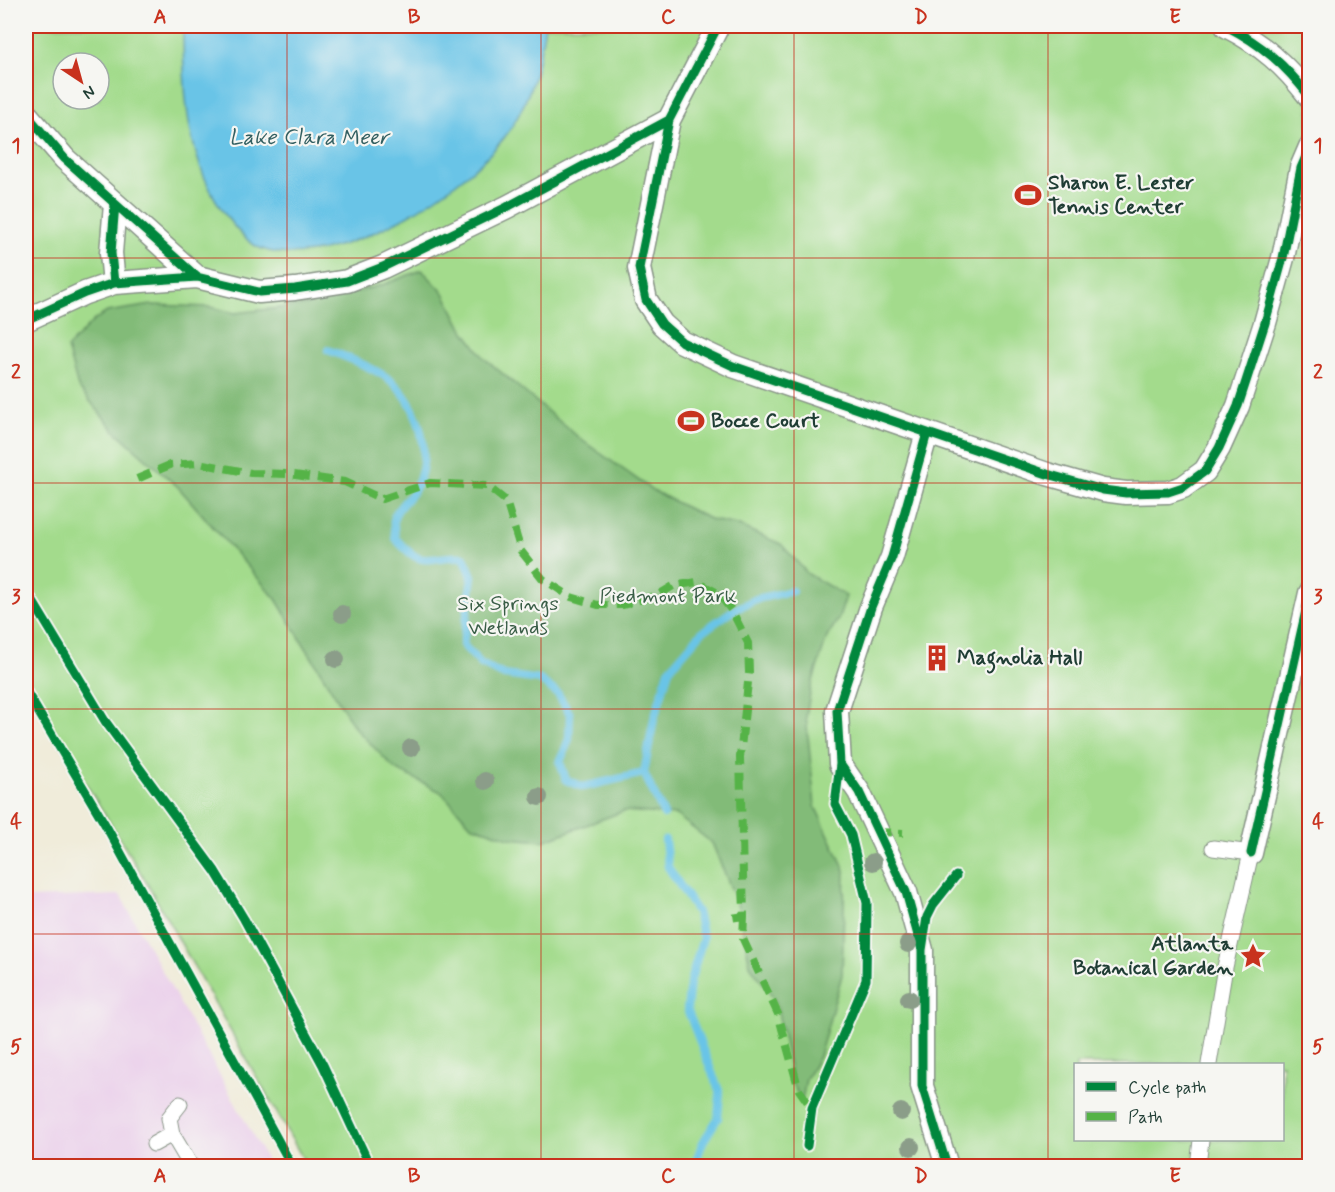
<svg xmlns="http://www.w3.org/2000/svg" width="1335" height="1192" viewBox="0 0 1335 1192" font-family="Mynerve,sans-serif">
<style>
.built{fill:#ebd1eb}
.green{fill:#a3db8c;stroke:#618c60;stroke-width:1.5;fill-rule:evenodd}
.forest{fill:#82bb78;stroke:#507c56;stroke-width:1.5}
.water{fill:#69c4e7;stroke:#44808e;stroke-width:1.5}
.lines{fill:none;stroke-linecap:round;stroke-linejoin:round}
.stream{stroke:#69c4e7;stroke-width:8}
.service-casing{stroke:#889487;stroke-width:17}
.pedestrian-casing{stroke:#889487;stroke-width:25}
.service{stroke:#fff;stroke-width:15}
.pedestrian{stroke:#fff;stroke-width:22}
.quiet{stroke:#55b346;stroke-width:8;stroke-dasharray:15 8;stroke-linecap:butt}
.cycleway-casing{stroke:#f6f6f2;stroke-width:13}
.cycleway{stroke:#00873e;stroke-width:9}
.tree{fill:#8b9d89}
.grid{fill:none;stroke:#c8321e;stroke-width:1.5;stroke-opacity:0.55}
.labels{text-anchor:middle;dominant-baseline:central;stroke-width:4.5;stroke-linejoin:round;paint-order:stroke}
.poi-label{font-size:21px;font-weight:bold;fill:#1f3d34;stroke:#f6f6f2;text-anchor:start}
.park-label{font-size:21px;fill:#395d46;stroke:#f6f6f2}
.water-label{font-size:22px;font-style:italic;fill:#325f61;stroke:#f6f6f2}
.neatline{fill:none;stroke:#c8321e;stroke-width:2}
.grid-label{font-size:20px;text-anchor:middle;font-weight:bold;fill:#c8321e}
</style>
<rect width="100%" height="100%" fill="#f6f6f2"/>
<filter id="ink" filterUnits="userSpaceOnUse"><feTurbulence type="fractalNoise" baseFrequency=".0167" numOctaves="2"/><feDisplacementMap in="SourceGraphic" scale="12" xChannelSelector="R" yChannelSelector="G"/><feConvolveMatrix kernelMatrix="1 2 1 2 8 2 1 2 1" color-interpolation-filters="sRGB"/></filter>
<filter id="wash" filterUnits="userSpaceOnUse"><feTurbulence type="fractalNoise" baseFrequency=".008" numOctaves="4" result="noise"/><feDisplacementMap in="SourceGraphic" scale="24" xChannelSelector="R" yChannelSelector="G"/><feGaussianBlur stdDeviation="1.35" result="paint"/><feColorMatrix in="noise" values="0 0 0 0 0 0 0 0 0 0 0 0 0 0 0 0 0 1.4 0 .05"/><feComposite in="paint" operator="in"/></filter>
<g filter="url(#wash)">
<rect width="100%" height="100%" fill="#f0ecda"/>
<path class="built" d="M120,895L270,1166H26V898Z"/>
<path class="green" d="M26,26H1309V1166H307L145,880L26,686ZM63,63H99V99H63ZM1076,1064H1282V1140H1076Z"/>
<path class="forest" d="M422,270L444,293L461,326L484,358L583,441L654,491L681,505L712,520L737,525L781,544L808,574L846,596L839,618L827,637L811,687L806,716L815,806L845,870L842,975L819,1057L806,1079L802,1101L793,1086L776,1002L750,965L737,903L712,843L676,815L624,811L543,841L509,838L471,825L441,792L395,769L355,728L276,599L178,487L116,432L78,387L67,348L93,321L107,312L152,305L211,307L235,313L306,305L382,285Z"/>
<path class="water" d="M183,26H545C539,63 532,95 511,128C474,186 334,275 262,249C248,244 235,228 226,216C186,160 183,93 183,26Z"/>
<g class="lines">
<path class="stream" d="M328,350C348,358 368,365 386,377C418,399 433,451 417,485C412,496 399,505 395,515C392,521 395,532 395,538C426,573 425,554 464,557L472,576L463,645L481,664L504,675L540,680L558,694L570,714L569,739L560,762L566,780L583,787L644,773
M26,526L31,536
M664,815L644,773L654,719L669,670L702,632L732,611L756,599L792,591
M665,840L668,867L697,912L703,938L690,982L687,1009L720,1093L718,1118L703,1142L694,1166"/>
</g>
</g>
<g filter="url(#ink)">
<g class="lines">
<g class="service-casing">
<path id="service" d="M1209,1064L1225,967L1251,853L1213,848
M172,1134L169,1118L180,1104
M154,1144L172,1134L191,1166
M1198,1166L1201,1140"/>
</g>
<g class="pedestrian-casing">
<path id="pedestrian" d="M1226,26C1263,45 1285,65 1310,97
M26,114L65,159L197,277L259,292L295,289L347,281L383,267L507,207L669,120L718,26
M669,120L639,268L646,300L662,324L682,342L733,366L1047,474L1103,490L1126,493L1168,492L1183,487L1205,471L1219,448L1238,406L1265,323L1283,258L1301,168L1310,147
M114,283L111,253L115,204
M26,320L85,293L114,283L197,277
M927,433L892,557L871,607L837,711L840,764L859,792L906,892L922,950V1086L947,1166
M1251,853L1310,593"/>
</g>
<use href="#service" class="service"/>
<use href="#pedestrian" class="pedestrian"/>
<path class="quiet" d="M137,479L170,465L198,463L251,473L288,474L345,482L382,499L430,483L487,486L506,501L521,551L543,579L571,597L598,605H623L660,594L673,586L697,582L718,593L732,611L748,643L749,673L740,757L744,916L731,918
M876,832L903,833
M744,916L743,939L778,1014L799,1090L812,1108"/>
<g class="cycleway-casing">
<path id="cycleway" d="M1226,26C1263,45 1285,65 1310,97
M26,114L65,159L197,277L259,292L295,289L347,281L383,267L507,207L669,120L718,26
M669,120L639,268L646,300L662,324L682,342L733,366L1047,474L1103,490L1126,493L1168,492L1183,487L1205,471L1219,448L1238,406L1265,323L1283,258L1301,168L1310,147
M114,283L111,253L115,204
M26,320L85,293L114,283L197,277
M26,590L105,721L215,871L244,919L323,1065L370,1166
M26,691L106,826L292,1166
M1251,853L1310,593
M922,950L906,892L859,792L840,764L837,711L871,607L892,557L927,433
M807,1146L812,1108L866,980L867,903L851,835L835,804L840,764
M947,1166L922,1086V950L927,917L933,905L956,876"/>
</g>
<use href="#cycleway" class="cycleway"/>
</g>
<g class="tree">
<circle cx="342" cy="614" r="9"/>
<circle cx="336" cy="659" r="9"/>
<circle cx="411" cy="748" r="9"/>
<circle cx="485" cy="781" r="9"/>
<circle cx="539" cy="797" r="9"/>
<circle cx="873" cy="862" r="9"/>
<circle cx="908" cy="944" r="9"/>
<circle cx="909" cy="999" r="9"/>
<circle cx="901" cy="1112" r="9"/>
<circle cx="911" cy="1147" r="9"/>
</g>
</g>
<path class="grid" d="M287,26V1166M541,26V1166M794,26V1166M1048,26V1166M26,258H1310M26,483H1310M26,709H1310M26,934H1310"/>
<defs>
<g id="stadium-bare" transform="scale(2.07)"><path d="M0-5a6.5 5 0 1 0 0 10a6.5 5 0 1 0 0-10ZM-3.5-1.8h7v3.6h-7Z" fill="#c8321e" stroke="#f6f6f2" stroke-width="2.5" paint-order="stroke"/></g>
<g id="building-bare" transform="scale(2.07)"><path d="M-4-6H4V6H1V3H-1V6H-4ZM-2.5-4.3h1.7v1.8h-1.7ZM.8-4.3h1.7v1.8H.8ZM-2.5-1h1.7V.8h-1.7ZM.8-1h1.7V.8H.8Z" fill="#c8321e" stroke="#f6f6f2" stroke-width="2.5" paint-order="stroke"/></g>
<g id="sight-bare" transform="scale(2.07)"><path d="M0-6L1.8-2.2L6-1.7L2.9 1.2L3.7 5.4L0 3.3L-3.7 5.4L-2.9 1.2L-6-1.7L-1.8-2.2Z" fill="#c8321e" stroke="#f6f6f2" stroke-width="2.5" paint-order="stroke"/></g>
</defs>
<g fill-rule="evenodd">
<use href="#stadium-bare" x="1028" y="195"/>
<use href="#stadium-bare" x="691" y="421"/>
<use href="#building-bare" x="937" y="658"/>
<use href="#sight-bare" x="1253" y="956"/>
</g>
<g class="labels">
<g class="poi-label">
<text x="1048" y="183">Sharon E. Lester<tspan x="1048" dy="24">Tennis Center</tspan></text>
<text x="711" y="421">Bocce Court</text>
<text x="957" y="658">Magnolia Hall</text>
<text x="1233" y="944" text-anchor="end">Atlanta<tspan x="1233" dy="24">Botanical Garden</tspan></text>
</g>
<g class="park-label">
<text x="668" y="596">Piedmont Park</text>
<text x="508" y="604">Six Springs<tspan x="508" dy="24">Wetlands</tspan></text>
</g>
<g class="water-label">
<text x="309" y="138">Lake Clara Meer</text>
</g>
</g>
<rect width="1335" height="1192" fill="none" stroke="#f6f6f2" stroke-width="66"/>
<rect x="1074" y="1063" width="210" height="78" fill="#f6f6f2" stroke="#a0aca6" stroke-width="1.5"/>
<rect x="1086" y="1082" width="30" height="9" fill="#00873e" stroke="#a0aca6" stroke-width="1.5"/>
<text x="1128" y="1093" font-size="18" fill="#1f3d34">Cycle path</text>
<rect x="1086" y="1112" width="30" height="9" fill="#55b346" stroke="#a0aca6" stroke-width="1.5"/>
<text x="1128" y="1123" font-size="18" fill="#1f3d34">Path</text>
<g transform="translate(81 81) rotate(144)"><circle r="28" fill="#f6f6f2" stroke="#a0aca6" stroke-width="1.5"/>
<path d="M0-4.5L10 22L0 15L-10 22Z" fill="#c8321e"/>
<text y="-9" font-size="16" font-weight="bold" text-anchor="middle" fill="#1f3d34">N</text>
</g>
<rect x="33" y="33" width="1269" height="1126" class="neatline"/>
<g class="grid-label">
<text x="160" y="23">A</text>
<text x="414" y="23">B</text>
<text x="668" y="23">C</text>
<text x="921" y="23">D</text>
<text x="1175" y="23">E</text>
<text x="16" y="152">1</text>
<text x="1318" y="152">1</text>
<text x="16" y="378">2</text>
<text x="1318" y="378">2</text>
<text x="16" y="603">3</text>
<text x="1318" y="603">3</text>
<text x="16" y="828">4</text>
<text x="1318" y="828">4</text>
<text x="16" y="1053">5</text>
<text x="1318" y="1053">5</text>
<text x="160" y="1182">A</text>
<text x="414" y="1182">B</text>
<text x="668" y="1182">C</text>
<text x="921" y="1182">D</text>
<text x="1175" y="1182">E</text>
</g>
</svg>
